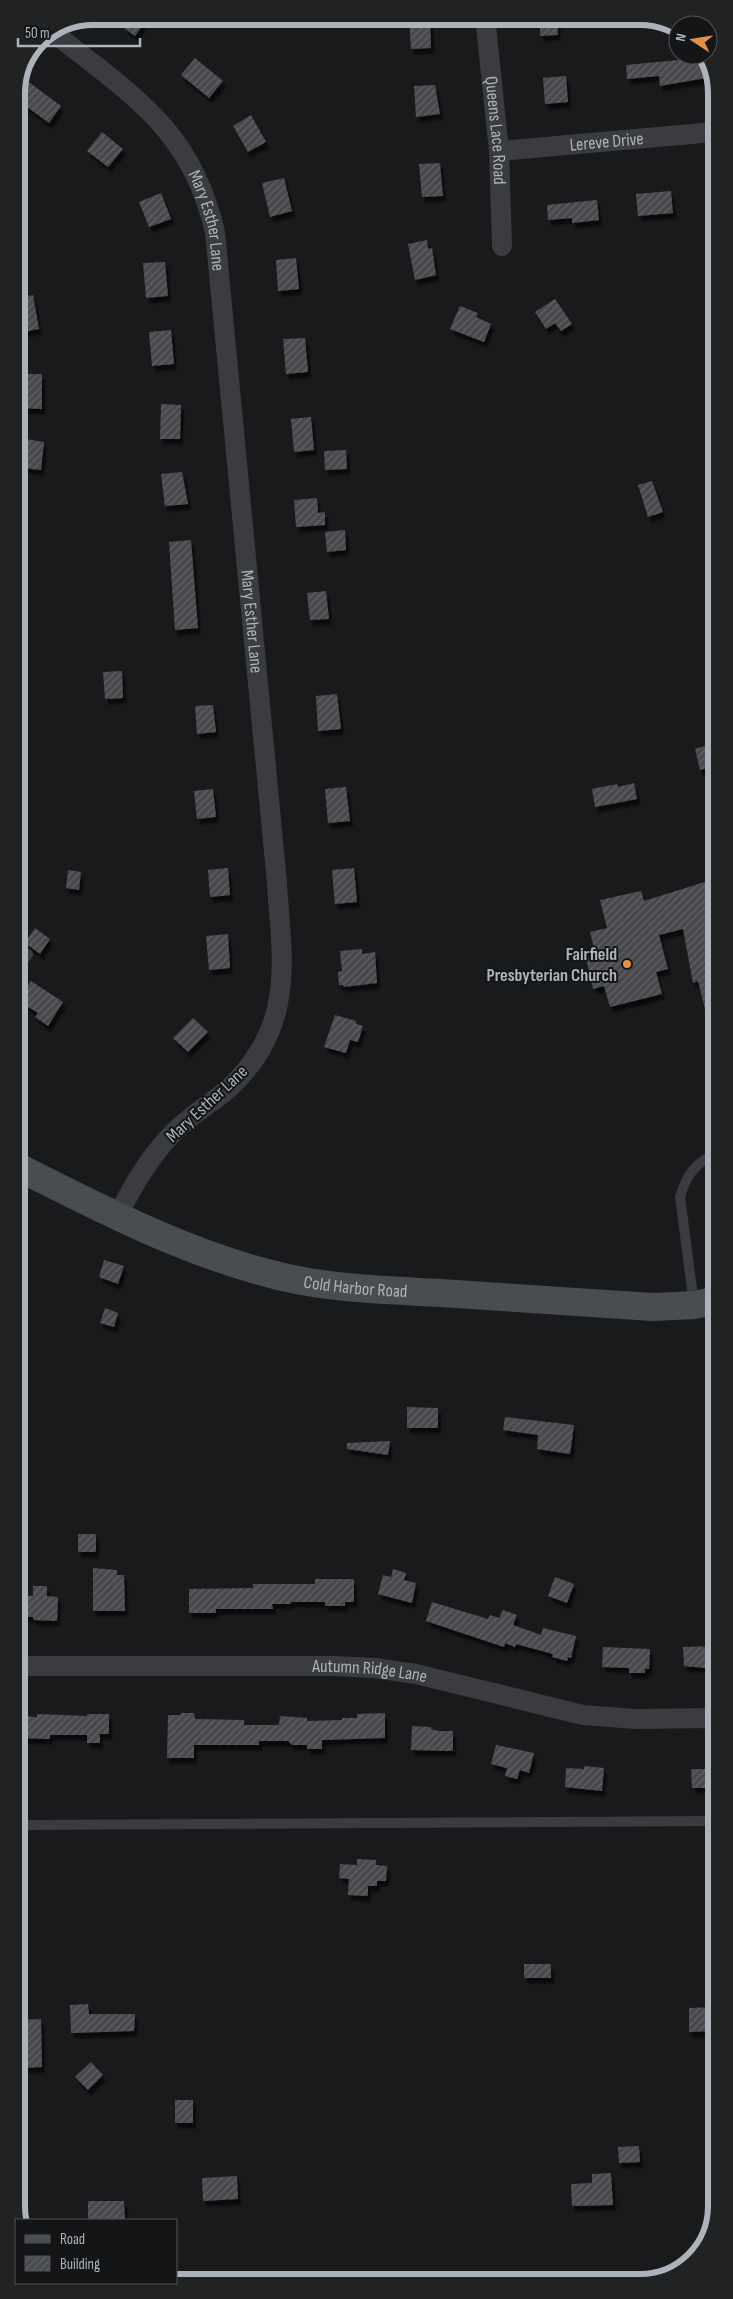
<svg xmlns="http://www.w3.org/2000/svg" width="733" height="2299" viewBox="0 0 733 2299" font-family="'Sofia Sans Condensed',sans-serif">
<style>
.building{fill:url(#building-hatch);filter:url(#shadow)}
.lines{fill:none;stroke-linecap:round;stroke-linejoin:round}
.lane{stroke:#3a3c40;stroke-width:10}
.street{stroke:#3a3c40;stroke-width:20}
.secondary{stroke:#494c50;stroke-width:28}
.poi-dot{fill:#e59047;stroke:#141516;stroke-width:2}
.labels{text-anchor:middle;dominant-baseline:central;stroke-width:4;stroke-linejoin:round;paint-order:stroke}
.street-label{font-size:18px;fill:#adb3ba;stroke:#141516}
.poi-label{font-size:18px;font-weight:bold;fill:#adb3ba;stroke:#141516;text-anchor:end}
.rim{fill:none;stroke:#adb3ba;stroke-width:6}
</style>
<defs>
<pattern id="building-hatch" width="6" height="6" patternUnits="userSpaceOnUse" patternTransform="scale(1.25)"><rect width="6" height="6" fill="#484a4e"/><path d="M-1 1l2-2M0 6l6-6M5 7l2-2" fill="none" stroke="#606265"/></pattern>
<filter id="shadow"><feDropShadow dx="3" dy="5.5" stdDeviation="1" flood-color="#0009"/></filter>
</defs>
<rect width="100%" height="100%" fill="#191a1b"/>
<path class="building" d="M133,16H149L135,36L124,28Z
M409,16H430L431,48L411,49Z
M540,16H557L558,35L540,36Z
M195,58L223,81L209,98L181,75Z
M689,59H704L706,78L660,86L659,76L627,79L626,65Z
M566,76L568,102L545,104L543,78Z
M26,80L61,106L49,123L16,99V93Z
M435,85L440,114L416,117L414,86Z
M251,115L266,142L248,152L233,126Z
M102,132L123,149L108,167L87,151Z
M440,163L443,196L422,197L419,164Z
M284,178L292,211L270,217L262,183Z
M671,191L673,213L638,216L636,194Z
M161,193L171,219L149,227L139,202Z
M597,200L599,220L572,223V218L548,220L547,205Z
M427,240L428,249L432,248L436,275L415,280L408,244Z
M296,258L299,289L278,291L276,260Z
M165,262L168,296L146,298L143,263Z
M33,295L39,329L17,333V298Z
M555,299L572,324L561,331L555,323L546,329L535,312Z
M460,306L478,313L476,317L491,324L484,342L450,329Z
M171,330L174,364L152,366L149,332Z
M305,338L308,372L286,374L283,339Z
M21,374H42V409L21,408Z
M161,404L181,405L180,439H160Z
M311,417L314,450L294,452L291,419Z
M26,439L44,442L41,470L23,468Z
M346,450L347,469L325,470L324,451Z
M182,472L188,504L165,506L161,474Z
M652,481L663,512L648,517L638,485Z
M317,498L318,513L325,512V525L296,527L294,500Z
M345,530L346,550L327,552L325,532Z
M191,540L198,628L175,630L169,542Z
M326,591L329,619L310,620L307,593Z
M122,671L123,698L105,699L103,672Z
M337,694L341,729L318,731L316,696Z
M213,705L216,732L197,734L195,706Z
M715,743V766L700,770L695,749Z
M634,783L637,799L595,807L592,789L617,784L618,787Z
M346,787L350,821L328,823L325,789Z
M213,789L216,817L197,819L194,791Z
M228,868L230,895L210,897L208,870Z
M354,868L357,902L335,904L332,870Z
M68,870L81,872L79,890L66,888Z
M711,880L715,897V1032L711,1033L698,981L693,983L683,929L659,935L668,969L656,972L662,994L610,1007L604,986L593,989L586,958L596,956L590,932L607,928L600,900L641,891L644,901Z
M35,928L50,939L40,954L25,943Z
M228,934L230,968L209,970L206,936Z
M362,949V954L375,952L377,983L344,987L343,985H339L338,972L342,971L340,951Z
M17,981L27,987L31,981L63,1002L48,1026L35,1017L38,1013L17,1000Z
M335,1015L356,1021V1024L363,1026L358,1042L350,1040L346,1053L324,1047Z
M193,1018L208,1032L188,1052L173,1038Z
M104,1260L124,1266L118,1284L99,1277Z
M105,1308L118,1313L114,1327L100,1323Z
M407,1407L438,1408V1428H407Z
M505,1417L574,1425L570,1454L537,1449L538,1435L503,1430Z
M390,1441L388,1455L347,1449V1443Z
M78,1534H96V1552H78Z
M93,1568L117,1570V1575H124L125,1611H93Z
M393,1569L406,1573L404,1580L416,1583L412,1603L378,1594L383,1575L391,1577Z
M555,1577L574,1584L567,1603L548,1596Z
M315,1579H354V1602H345V1606H325V1602H291V1604H272L273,1609H216V1613H189V1589L253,1588V1584H315Z
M33,1586H47V1596L58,1597L57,1621L33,1620V1617H18V1595L33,1596Z
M432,1602L488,1619L490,1615L499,1618L503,1610L517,1615L513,1625L541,1635L543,1628L576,1636L571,1658L568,1657L567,1661L552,1657L553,1654L516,1644L515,1647L505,1643L504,1647L426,1621Z
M716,1646V1669L684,1666L683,1647Z
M603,1647L650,1649L649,1669H645V1673H629V1668L602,1667Z
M181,1713H194L195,1719L244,1720V1725H279L280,1716L307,1718V1721L342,1720V1718H357V1714L385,1713V1738L322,1740V1749H307V1745H292L288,1741H259V1745H194V1758H167L168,1715H181Z
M37,1714L87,1716V1714H109V1734H100V1743H87V1735H50V1739L18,1738V1719H23V1716L37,1717Z
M412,1726L431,1727V1729L439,1731H453V1751L411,1750Z
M496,1745L534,1753L529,1773L520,1770L517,1779L505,1776L507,1768L491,1764Z
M584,1766L604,1768L602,1791L565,1787L566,1768L584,1769Z
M691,1769H716V1788H692Z
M357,1859L376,1860V1865L387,1866L386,1881H377V1886H368V1896L348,1895L349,1879L339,1878L340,1864L357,1865Z
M524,1964H551V1978H524Z
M88,2004L89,2014H135L134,2031L71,2033L70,2005Z
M717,2007V2031L689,2032V2008Z
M41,2019L42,2067L19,2068V2020Z
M91,2062L103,2075L88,2090L75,2077Z
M175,2100H193V2123H175Z
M639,2146L640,2162L619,2163L618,2147Z
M611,2173L613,2205L572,2206L571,2184L592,2183V2174Z
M237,2176L238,2199L203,2201L202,2178Z
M88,2201H124L125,2220H88Z"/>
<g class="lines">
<path class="lane" d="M17,969L28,954
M694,1304L680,1197C686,1176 695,1163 715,1154
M18,1825L716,1821"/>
<g class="street">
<path id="s1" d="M485,16L499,151L502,246"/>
<path id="s2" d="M54,33C131,95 191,128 215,232L277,883C279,922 286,964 278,1003C272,1037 252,1068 227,1090C209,1105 188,1117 171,1135C148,1159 132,1187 117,1217"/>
<path id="s3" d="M499,151L714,132"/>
<path id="s4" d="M18,1666H333L375,1668L416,1674L583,1715L635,1719L716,1718"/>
</g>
<path class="secondary" id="s5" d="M18,1167C103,1210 189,1255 283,1277C334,1289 389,1290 441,1293C511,1298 582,1302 653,1307L695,1305L716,1300"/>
</g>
<circle class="poi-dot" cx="627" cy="964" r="5"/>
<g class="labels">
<g class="street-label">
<text stroke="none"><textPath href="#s1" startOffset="115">Queens Lace Road</textPath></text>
<text stroke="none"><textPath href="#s3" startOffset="108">Lereve Drive</textPath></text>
<text stroke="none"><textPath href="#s2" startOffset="250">Mary Esther Lane</textPath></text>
<text stroke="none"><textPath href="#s2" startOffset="654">Mary Esther Lane</textPath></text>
<text transform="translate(207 1104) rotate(-43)">Mary Esther Lane</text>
<text stroke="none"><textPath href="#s5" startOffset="361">Cold Harbor Road</textPath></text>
<text stroke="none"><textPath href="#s4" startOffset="352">Autumn Ridge Lane</textPath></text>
</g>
<g class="poi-label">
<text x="617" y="954">Fairfield<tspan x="617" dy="21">Presbyterian Church</tspan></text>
</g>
</g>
<path d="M0 0H733V2299H0ZM93 25H640A68 68 0 0 1 708 93V2206A68 68 0 0 1 640 2274H93A68 68 0 0 1 25 2206V93A68 68 0 0 1 93 25Z" fill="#202223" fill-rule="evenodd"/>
<path class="rim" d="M93 25H640A68 68 0 0 1 708 93V2206A68 68 0 0 1 640 2274H93A68 68 0 0 1 25 2206V93A68 68 0 0 1 93 25Z"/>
<rect x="15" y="2219" width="162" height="65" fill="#141516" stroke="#515458"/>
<rect x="25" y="2235" width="25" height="8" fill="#494c50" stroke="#515458"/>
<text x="60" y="2244" font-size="15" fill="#adb3ba">Road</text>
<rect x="25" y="2256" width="25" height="15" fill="url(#building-hatch)" stroke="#515458"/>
<text x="60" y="2269" font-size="15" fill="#adb3ba">Building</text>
<g transform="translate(693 40) rotate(282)"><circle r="24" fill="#141516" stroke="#515458"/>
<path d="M0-4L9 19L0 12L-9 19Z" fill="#e59047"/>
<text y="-8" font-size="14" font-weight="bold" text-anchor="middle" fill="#adb3ba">N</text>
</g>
<path d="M18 38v8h122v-8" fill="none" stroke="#adb3ba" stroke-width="2.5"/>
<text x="25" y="38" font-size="15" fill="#adb3ba" stroke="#141516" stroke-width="4" paint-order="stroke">50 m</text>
</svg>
